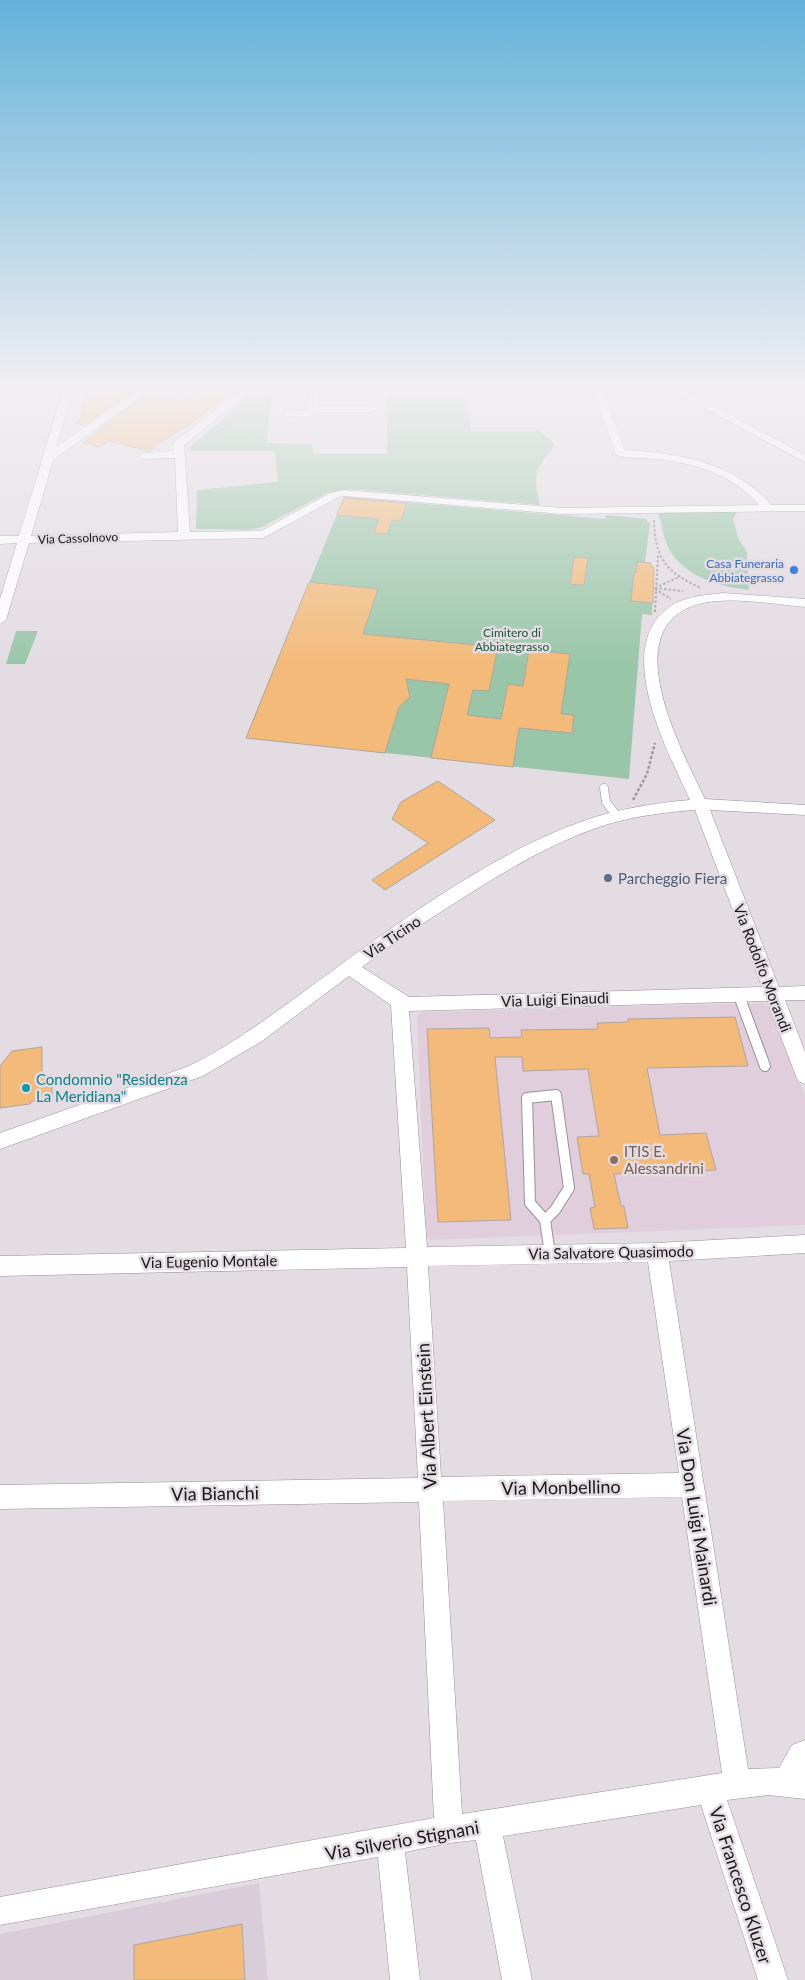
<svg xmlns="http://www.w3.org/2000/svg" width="805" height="1980" viewBox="0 0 805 1980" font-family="Lato,sans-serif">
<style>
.built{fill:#dacdda}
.education{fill:#e1cedd}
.green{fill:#99c6a8}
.building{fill:#f3ba79;stroke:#ada69f}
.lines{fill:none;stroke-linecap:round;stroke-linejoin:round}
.service-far1-casing{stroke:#979097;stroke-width:9}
.service-casing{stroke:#979097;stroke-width:12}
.minor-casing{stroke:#979097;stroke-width:1}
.path-far1{stroke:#9e999e;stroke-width:2;stroke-dasharray:2.5 2;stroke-linecap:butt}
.path{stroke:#9e999e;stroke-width:2.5;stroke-dasharray:3 2;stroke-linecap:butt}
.service-far1{stroke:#fff;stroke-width:8}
.service{stroke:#fff;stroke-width:10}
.minor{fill:#fff;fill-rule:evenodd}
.shop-dot{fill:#3f7fe0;stroke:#e3dce3;stroke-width:2}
.service-dot{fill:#5c6f8a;stroke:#e3dce3;stroke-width:2}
.culture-dot{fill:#0f9aa8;stroke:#e3dce3;stroke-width:2}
.education-dot{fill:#8d6e63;stroke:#e3dce3;stroke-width:2}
.labels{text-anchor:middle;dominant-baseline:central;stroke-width:5;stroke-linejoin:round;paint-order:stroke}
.far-street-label{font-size:12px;fill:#191719;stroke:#e3dce3}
.far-shop-label{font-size:12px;fill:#366cbe;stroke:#e3dce3;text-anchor:end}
.far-park-label{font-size:12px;fill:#1d5737;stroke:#e3dce3}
.service-label{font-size:15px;fill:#4e5e75;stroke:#e3dce3;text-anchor:start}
.street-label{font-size:15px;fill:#191719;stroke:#e3dce3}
.culture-label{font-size:15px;fill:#0d838f;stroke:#e3dce3;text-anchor:start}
.education-label{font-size:15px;fill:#785e54;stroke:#e3dce3;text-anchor:start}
.near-street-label{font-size:18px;fill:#191719;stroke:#e3dce3}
</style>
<rect width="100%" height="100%" fill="#e3dce3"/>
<path class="built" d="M259,1883L268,1980H0V1934Z"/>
<path class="education" d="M762,1003L769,1007L805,1096V1225L431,1240L426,1236L417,1016L422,1012Z"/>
<path class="green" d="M256,390H274L268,422L267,443L312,444L313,454H387V390H462L463,399L467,400L471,431H540L555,444C536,469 532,473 540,505L350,489L327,493L262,527L249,530L196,529L197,490L278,482L275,451H191L190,447Z
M344,497L605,519L606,515L647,519V522L650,523L645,562L651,563V566L654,567L652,615L642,614L629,779L246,738Z
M658,512H737L733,518L738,538L747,552L749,590C721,587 684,577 669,549C663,538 662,524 658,512Z
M16,631H38L25,664H6Z"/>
<path class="building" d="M87,390H131L134,391L84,425L75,423L80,420Z
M197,390L225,396L182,430L180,429L149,451L108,441L100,447L83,443L102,429L100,428L148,394L181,401Z
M344,498L407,503L401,521L392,520L387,534L374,533L379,519L337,515Z
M574,557L588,558L584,585L570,584Z
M637,562L651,563V566L654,567L653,603L631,601L634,572L636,573Z
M309,582L378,589L363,634L498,647L489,691L473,690L467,715L501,719L508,684L523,686L529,650L570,654L561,714L574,715L572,733L519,728L513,767L431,758L449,684L406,679L410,697L399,707L385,753L246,738Z
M438,781L495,820L385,890L372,880L428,843L392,819L401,802Z
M735,1017L748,1066L647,1068L660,1135L706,1133L716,1170L614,1174L621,1206H624L628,1228L594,1229L590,1208L595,1207L589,1174H583L577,1137L599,1136L588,1069L523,1071L522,1057H495L511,1220L438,1222L427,1029L489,1028L490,1038L522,1037L521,1030L598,1029L597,1023L628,1022V1019Z
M42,1047V1076L52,1075V1099L32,1101L30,1104L0,1108V1066L12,1051Z
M242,1924L245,1980H134V1945Z"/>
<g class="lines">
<g class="service-far1-casing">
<path id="service-far1" d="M604,788L606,802L617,816"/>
</g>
<g class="service-casing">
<path id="service" d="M738,993L765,1066
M556,1095L569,1188L555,1210L545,1220L530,1203L527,1098Z
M545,1220L550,1254"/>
</g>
<g class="minor-casing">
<path id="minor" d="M63,390H73L56,447L138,390H150L53,460L31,536L178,532L175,458L143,459L138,456L143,453L174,451L173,444L174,442L241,390H252L184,445L190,532L261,531L330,493L344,490L562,508L759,505C734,475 696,464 659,459C645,458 630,459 616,455L594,390H604L624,450C678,453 734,462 771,505H805V511L562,514L344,496L337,498L263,538L29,543L6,620L0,624V599L17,543L0,544V536H19Z
M309,390H319L318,406H372L377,409L372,412H316L309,417L285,416L284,414L285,412L307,410Z
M671,390H684L805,455V462Z
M797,390H805V395Z
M723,593L805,599V607C773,604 730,596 699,604C614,627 682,751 705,799L805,805V815L710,810L779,987L805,986V1000H785L805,1052V1084L798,1081L796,1076L767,1001L409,1011L427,1247L657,1243L805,1235V1253L669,1261L748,1769L779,1768L792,1745L805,1740V1799L769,1795L727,1800L788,1980H758L701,1805L503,1836L532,1980H502L476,1840L449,1843L405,1852L420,1980H390L378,1857L0,1925V1897L434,1818L419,1502L0,1509V1485L418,1478L407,1267L0,1276V1256L406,1248L391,1005L349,976L262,1041L203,1076L0,1149V1133L189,1066C240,1041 282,1007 328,974C403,919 495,852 583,821C618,809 654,803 690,800C667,750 609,642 674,604C688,596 707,595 723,593ZM695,810L762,987L409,997L362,967C401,937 443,910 485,884C524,860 564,838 608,824C636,816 666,812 695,810ZM648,1262L679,1473L441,1477L428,1266ZM682,1497L722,1773L462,1814L443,1501Z"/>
</g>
<path class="path-far1" d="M206,439L247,416L266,410L271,390
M654,520C655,559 666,572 701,588
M655,588L683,591
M655,588L679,577
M655,589L671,599
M655,612L658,555"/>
<path class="path" d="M633,800L647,774L655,743"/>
<use href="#service-far1" class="service-far1"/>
<use href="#service" class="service"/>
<use href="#minor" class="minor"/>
</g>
<linearGradient id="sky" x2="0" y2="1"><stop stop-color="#63b2da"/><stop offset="0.58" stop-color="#f2eff2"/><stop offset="1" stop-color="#f2eff2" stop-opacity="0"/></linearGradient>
<rect width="805" height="667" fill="url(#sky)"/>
<circle class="shop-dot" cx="794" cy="570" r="5"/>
<circle class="service-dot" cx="608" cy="878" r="5"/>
<circle class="culture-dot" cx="26" cy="1088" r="5"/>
<circle class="education-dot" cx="614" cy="1160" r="5"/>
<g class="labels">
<g class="far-street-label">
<text transform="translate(78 538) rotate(-2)">Via Cassolnovo</text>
</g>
<g class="far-shop-label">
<text x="784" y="563">Casa Funeraria<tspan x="784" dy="14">Abbiategrasso</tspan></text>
</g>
<g class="far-park-label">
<text x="512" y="632">Cimitero di<tspan x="512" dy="14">Abbiategrasso</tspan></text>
</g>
<g class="service-label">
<text x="618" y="878">Parcheggio Fiera</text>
</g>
<g class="street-label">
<text transform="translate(392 937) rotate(-34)">Via Ticino</text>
<text transform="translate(763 968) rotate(69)">Via Rodolfo Morandi</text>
<text transform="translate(555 999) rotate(-2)">Via Luigi Einaudi</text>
<text transform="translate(611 1252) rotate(-1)">Via Salvatore Quasimodo</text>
<text transform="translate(209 1261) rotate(-1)">Via Eugenio Montale</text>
</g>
<g class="culture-label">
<text x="36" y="1079">Condomnio "Residenza<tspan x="36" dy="17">La Meridiana"</tspan></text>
</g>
<g class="education-label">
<text x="624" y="1151">ITIS E.<tspan x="624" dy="17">Alessandrini</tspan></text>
</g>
<g class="near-street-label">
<text transform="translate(426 1416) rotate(-93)">Via Albert Einstein</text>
<text transform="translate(561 1487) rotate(-1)">Via Monbellino</text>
<text transform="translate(215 1493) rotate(-1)">Via Bianchi</text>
<text transform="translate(697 1517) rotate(81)">Via Don Luigi Mainardi</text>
<text transform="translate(402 1840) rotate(-10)">Via Silverio Stignani</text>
<text transform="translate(741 1885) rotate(72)">Via Francesco Kluzer</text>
</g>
</g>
</svg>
